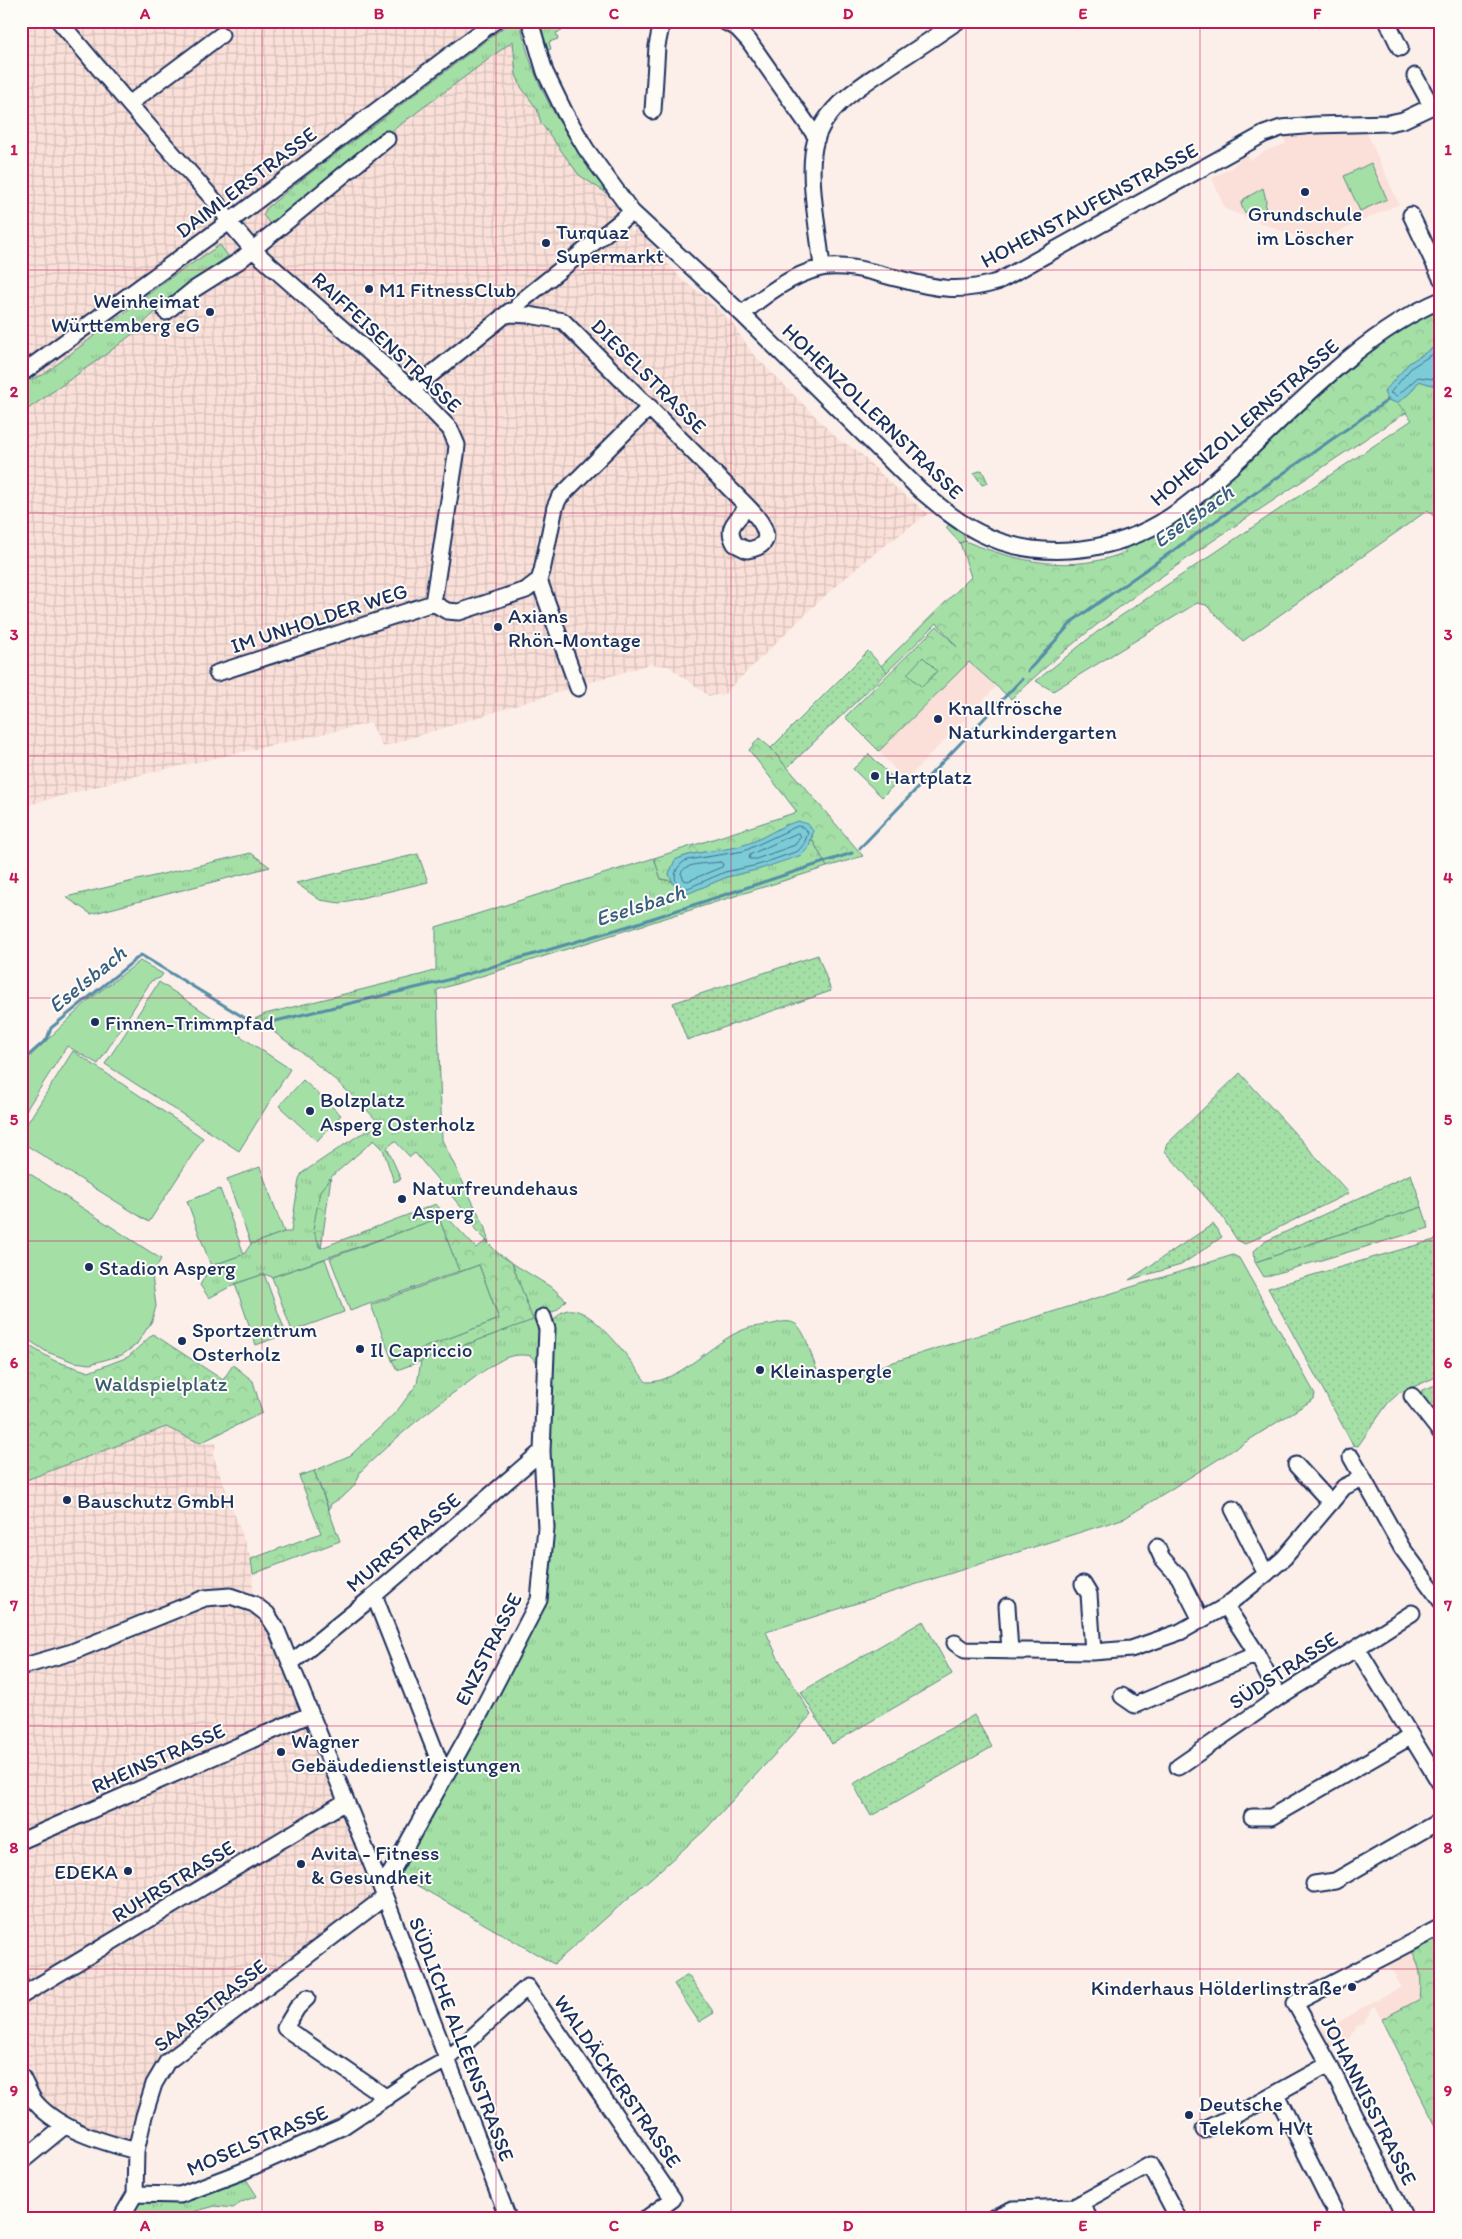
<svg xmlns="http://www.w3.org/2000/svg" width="1462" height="2239" viewBox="0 0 1462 2239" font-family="Itim,sans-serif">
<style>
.built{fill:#fae0d8}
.industrial{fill:url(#industrial-grid)}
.grass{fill:url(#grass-tufts);stroke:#608882}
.forest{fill:url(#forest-crowns);stroke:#608882}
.garden{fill:url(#garden-dots);stroke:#608882}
.pitch{fill:#a4e0a6;stroke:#608882}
.water{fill:#7cccd7;stroke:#558da7}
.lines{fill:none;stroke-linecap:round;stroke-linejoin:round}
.shore{stroke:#426e8e;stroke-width:1}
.stream{stroke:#558da7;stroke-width:3}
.minor-casing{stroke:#1b2f5e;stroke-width:19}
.minor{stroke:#fdfcf7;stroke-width:15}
.grid{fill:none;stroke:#c2185b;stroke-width:1;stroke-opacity:0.55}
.poi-dot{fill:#1b2f5e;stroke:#fdfcf7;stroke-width:2}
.labels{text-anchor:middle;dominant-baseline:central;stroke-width:4;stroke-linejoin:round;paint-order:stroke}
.street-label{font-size:21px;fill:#1b2f5e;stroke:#fdfcf7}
.poi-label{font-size:21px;fill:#1b2f5e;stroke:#fdfcf7;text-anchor:start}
.park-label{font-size:21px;fill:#3d5b70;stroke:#fdfcf7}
.water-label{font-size:22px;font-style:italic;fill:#385e82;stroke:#fdfcf7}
.neatline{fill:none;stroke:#c2185b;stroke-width:2}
.grid-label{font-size:16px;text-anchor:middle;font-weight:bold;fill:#c2185b}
</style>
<defs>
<pattern id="industrial-grid" width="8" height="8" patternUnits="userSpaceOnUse" patternTransform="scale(1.25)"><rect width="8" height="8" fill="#fae0d8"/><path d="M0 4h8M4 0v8" fill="none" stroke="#d6c0bc"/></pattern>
<pattern id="grass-tufts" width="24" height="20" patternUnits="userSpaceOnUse" patternTransform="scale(1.25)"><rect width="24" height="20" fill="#a4e0a6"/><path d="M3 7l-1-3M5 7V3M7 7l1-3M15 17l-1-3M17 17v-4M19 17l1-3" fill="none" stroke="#8dc091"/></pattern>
<pattern id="forest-crowns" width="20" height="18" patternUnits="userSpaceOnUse" patternTransform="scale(1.25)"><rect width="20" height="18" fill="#a4e0a6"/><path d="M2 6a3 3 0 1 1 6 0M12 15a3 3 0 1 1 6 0" fill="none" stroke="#8dc091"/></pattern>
<pattern id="garden-dots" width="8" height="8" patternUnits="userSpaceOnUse" patternTransform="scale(1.25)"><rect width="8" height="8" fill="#a4e0a6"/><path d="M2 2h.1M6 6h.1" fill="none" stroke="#8dc091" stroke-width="1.8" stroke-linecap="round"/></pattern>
</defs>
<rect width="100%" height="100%" fill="#fcefe9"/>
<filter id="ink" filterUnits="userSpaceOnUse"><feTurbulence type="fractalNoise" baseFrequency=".02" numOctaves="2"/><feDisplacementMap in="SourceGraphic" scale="10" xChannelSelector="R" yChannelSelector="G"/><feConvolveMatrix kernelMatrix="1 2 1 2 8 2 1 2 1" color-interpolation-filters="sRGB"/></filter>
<g filter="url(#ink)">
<path class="built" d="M1313,132L1367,133L1399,204L1314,243L1225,209L1212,178L1231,168L1246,153L1251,160L1267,150L1286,144L1283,136Z
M969,662L996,687L905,781L879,751Z
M1413,1952L1420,1968V1999L1382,2019L1375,2006L1373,2007L1363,2023L1357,2026L1350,2039L1342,2044L1340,2042L1328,2049L1309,2013L1310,2009L1325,2031L1361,2008L1401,1987L1393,1971H1391L1388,1966Z"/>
<path class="industrial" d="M21,21H479L482,44L512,21H520L524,47L546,99L579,154L620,205V210L627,218L635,222L629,227L631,231L637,230L642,233L683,281L706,297L732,323L753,354L838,439L858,451L888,481L928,514L872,555L818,602L724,694L709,696L668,666L650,664L382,747L371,723L136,776L21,807Z
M166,1427L200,1443H216L213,1455L251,1559L254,1604L261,1609L385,1897L167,2062L136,2151L65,2126L21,2076V1482Z"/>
<path class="grass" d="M512,21H520C532,89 570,142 611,196L579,175L541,123L537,109L521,87L516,74L513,41L296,202L272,226L263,215L267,208L296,184Z
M538,21C551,21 557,17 562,31L556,33L558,39L549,42L551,49L545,51Z
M220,245L228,256L168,300L131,335L109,352L21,414V386L29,380L43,375L167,280Z
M1419,381L1432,385H1441V525L1428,510L1243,641L1206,605L1197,603L1053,691L1036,681L1097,632L1412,420L1397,403L1410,393Z
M954,518L962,528L965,541L960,543L946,528Z
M812,839L827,867L437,990L442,1140L484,1225L489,1243L473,1227L479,1222L461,1207L415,1153L410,1157L395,1141L387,1148L401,1179L394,1182L383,1149L374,1140L331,1177L320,1191L319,1247L321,1248L436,1204L446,1216L272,1277L264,1274L235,1284L209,1298L200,1285L211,1266L244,1254L251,1244L284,1232H291L299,1179L302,1173L359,1135L381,1125C344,1084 301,1050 255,1019L265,1014L424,974L436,970V927L654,858L661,879L672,881L675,887L689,893L727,877L760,869L808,847Z
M251,853L270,867L91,914L66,897Z
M1422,1207L1429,1228L1264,1277L1255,1262Z
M1233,1255L1239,1258L1315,1394L1314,1399L1125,1518L766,1632L778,1658L811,1715L704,1831L554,1964L392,1871L539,1600L552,1325C574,1275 632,1363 646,1382C678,1384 713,1341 743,1330C752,1326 763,1326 773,1324C781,1322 791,1319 798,1326C808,1337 811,1358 818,1372C827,1379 835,1378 846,1377Z
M512,1263L554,1289L566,1300L557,1310L543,1317L544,1371L531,1356C522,1354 513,1355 505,1358C491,1365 478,1375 466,1384C428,1410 393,1440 360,1472C357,1488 344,1496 331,1504L329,1510L314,1471L351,1455L397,1411L417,1384L421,1361L532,1320Z
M246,2179L257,2196L242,2202L233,2208L215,2206L171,2218H129L138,2203L174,2202Z"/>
<path class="forest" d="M1263,188L1266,200L1265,212H1244L1241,204L1244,199Z
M1441,300V343L1409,363L1384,392L1388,400L1397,403L1407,412C1361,441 1316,472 1271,502C1180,562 1089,624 1011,699L969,662L879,751L845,717L937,626L957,647L937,623L887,672L881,666L971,577L960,543L965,541C1017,562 1072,574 1126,552L1116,542L1147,530L1308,396Z
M982,470L988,483L982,485L974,473Z
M759,738L771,748L863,856L827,867L812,839L813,831L787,824C769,834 753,844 733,848C713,852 693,851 675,860L669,874L672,881L661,879L654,858L797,812L749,750Z
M331,1177L321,1248L313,1230L320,1191Z
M446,1216L476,1248L486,1241L499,1254L512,1263L533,1320L397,1370L392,1360L499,1319L479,1265L459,1272L439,1218Z
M153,1334L223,1380L233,1365L253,1381L262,1413L200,1443L166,1427L21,1482V1341L55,1361L89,1372L128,1357Z
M314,1471L340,1541L253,1574L251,1559L321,1533L299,1476Z
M1441,1936V2136L1382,2019L1420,1999C1422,1981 1421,1967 1412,1951Z
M21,1962L30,1982L21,1987Z"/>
<path class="garden" d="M868,651L887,672L787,768L771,748Z
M418,854L428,882L340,903L320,900L296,883Z
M818,955L831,991L687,1040L673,1003Z
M1240,1073L1349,1193L1245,1244L1237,1240L1221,1215L1165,1151L1166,1145Z
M1411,1174L1422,1207L1255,1262L1254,1251L1264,1242Z
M1213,1224L1222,1237L1181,1265L1129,1280Z
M1441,1238V1291L1432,1295L1441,1313V1375L1399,1393L1388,1403L1358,1446L1353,1445L1268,1288Z
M1441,1383V1412L1434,1414L1421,1395L1422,1390Z
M923,1621L952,1674L832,1744L801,1692Z
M974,1715L992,1747L871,1816L853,1784Z
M688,1975L714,2013L699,2022L674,1984Z"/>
<path class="pitch" d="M1371,163L1387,199L1360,211L1344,176Z
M923,657L937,671L922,687L907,674Z
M869,754L897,782L882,797L853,769Z
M140,961L163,974L160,978L151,981L98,1064L67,1046L21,1118V1065L90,999Z
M159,982L290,1069L239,1151L105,1064Z
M73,1051L203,1138L149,1222L21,1142V1133Z
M303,1080L341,1115L317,1141L279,1106Z
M260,1167L284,1232L251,1244L227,1179Z
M21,1168L161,1259L152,1275L156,1306L152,1321L136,1345L122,1355L90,1364L74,1362L47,1352L21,1335Z
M220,1189L244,1254L211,1266L187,1201Z
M439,1218L459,1271L350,1311L330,1258Z
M325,1259L344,1312L292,1331L272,1277Z
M479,1265L499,1319L392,1360L371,1305Z
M264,1274L286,1334L256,1345L235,1284Z"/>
<path class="water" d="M1441,343V385H1432L1419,381L1410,393L1397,403L1388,400L1384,392L1409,363Z
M798,821L808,824L813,831L809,847L802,855L760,869L727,877L689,893L680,892L675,887L669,874L675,860C696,850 722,852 744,845C764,839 779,826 798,821Z"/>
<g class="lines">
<path class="shore" d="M1441,349L1412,367L1390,393L1397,396L1418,377L1441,380
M798,826L805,828L808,833L804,844L798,851L758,865L725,872L688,888C670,887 672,867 687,860L744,851Z
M798,833L801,836L795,845L756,859H749L750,855Z
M720,862L723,864L722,867L688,881L684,880L681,873C686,862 709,864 720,862Z"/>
<path class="stream" d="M1028,671L1074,620L1388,400
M860,848L1022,679
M437,983L632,925L852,853
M267,1023L436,983
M21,1062L47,1039L51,1028L141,955L258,1026L260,1025"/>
<g class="minor-casing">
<path id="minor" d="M59,21L129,104L220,207L229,222L253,250L412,390L450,429L457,445L456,455L433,603L447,611L459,612L526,590L539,580L542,571L555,507L559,498L650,407
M530,21L545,72L565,113L586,149L632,212L742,314L920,490C938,505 956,521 978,532C1033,561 1107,554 1160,523C1187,507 1210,485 1234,464C1297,406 1361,334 1441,300
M723,21L737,28L749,41L817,138
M1387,21L1400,48
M1415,76L1432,107
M129,104L221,35
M653,111L657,46L661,26L668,21
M1411,215L1441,278
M822,268C819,234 809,186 813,154C817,108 867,82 901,59C920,47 939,34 958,21
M519,303L632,212
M166,312L193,290L239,261L387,139
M742,314C765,295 791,275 821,268C847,263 875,273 900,279C936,289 960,293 997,282L1264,134L1281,128L1315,125L1389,123L1403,120L1441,102
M503,316L511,314L529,315L563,321L747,506C761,520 781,545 747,550L735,544C724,525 739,521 747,506
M21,374L229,222L495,21
M412,390L510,311
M539,580L578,688
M217,673L433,603
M1412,1396L1441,1433
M1351,1457L1402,1548L1441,1601
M1296,1465L1331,1503
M1233,1509L1266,1574
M1157,1547L1162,1558L1179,1577L1201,1620
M1083,1584L1089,1594L1093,1652
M374,1595L445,1776
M1007,1606L1010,1651
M955,1643L965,1650L1093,1652L1131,1649L1180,1632L1226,1606L1266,1574L1284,1558L1344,1487L1362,1478
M1357,1648L1441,1785
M1257,1654L1279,1697
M291,1663L370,1599L542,1451
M21,1667L72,1652L205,1598L230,1596L254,1604L267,1614L276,1628L385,1897L508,2218
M1122,1696L1135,1705L1257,1654L1226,1606
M1178,1767L1279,1697L1412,1613
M1252,1817H1271L1410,1737
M21,1841L311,1714
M1314,1884L1335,1881L1441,1820
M381,1887L392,1871L482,1710L539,1600L546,1528L542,1451L547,1329L543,1317
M21,1996L345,1802
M307,1998L297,2008L285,2028L387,2098
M21,2076C26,2084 30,2096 36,2103C60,2130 103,2142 136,2151
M1276,2094L1338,2218
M1204,2130L1248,2109L1329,2064
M21,2162L65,2126
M135,2194L180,2195L241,2172L342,2127L421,2074L448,2059L527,1987L673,2199L647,2218
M1081,2203L1089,2218
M121,2218L135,2194L136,2151L144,2116L154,2084L167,2062L385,1897
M993,2218L1013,2209L1074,2207L1150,2165L1178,2218
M1405,2218L1329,2064L1295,2003L1441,1927
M1439,2218L1441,2217"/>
</g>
<use href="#minor" class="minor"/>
</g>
</g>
<path class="grid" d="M262,21V2218M496,21V2218M731,21V2218M966,21V2218M1200,21V2218M21,270H1441M21,513H1441M21,756H1441M21,998H1441M21,1241H1441M21,1484H1441M21,1726H1441M21,1969H1441"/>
<g class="poi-dot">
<circle cx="1305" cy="192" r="5"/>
<circle cx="546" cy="243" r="5"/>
<circle cx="369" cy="289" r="5"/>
<circle cx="210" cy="312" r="5"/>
<circle cx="498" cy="627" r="5"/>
<circle cx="938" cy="719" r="5"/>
<circle cx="875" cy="776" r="5"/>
<circle cx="95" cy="1022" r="5"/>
<circle cx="310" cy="1111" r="5"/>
<circle cx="402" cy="1199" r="5"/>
<circle cx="89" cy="1267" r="5"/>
<circle cx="182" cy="1341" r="5"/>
<circle cx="360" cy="1349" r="5"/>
<circle cx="760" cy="1370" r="5"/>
<circle cx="67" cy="1500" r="5"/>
<circle cx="281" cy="1752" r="5"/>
<circle cx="301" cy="1864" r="5"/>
<circle cx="128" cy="1871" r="5"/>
<circle cx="1352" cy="1987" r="5"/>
<circle cx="1189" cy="2115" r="5"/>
</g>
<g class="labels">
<g class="street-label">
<text transform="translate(246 182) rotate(-37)">DAIMLERSTRASSE</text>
<text transform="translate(1089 205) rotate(-28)">HOHENSTAUFENSTRASSE</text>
<text transform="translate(387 342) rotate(43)">RAIFFEISENSTRASSE</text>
<text transform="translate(649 376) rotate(45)">DIESELSTRASSE</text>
<text transform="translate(873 411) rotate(44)">HOHENZOLLERNSTRASSE</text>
<text transform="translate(1244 422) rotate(-41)">HOHENZOLLERNSTRASSE</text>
<text transform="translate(319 618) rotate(-18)">IM UNHOLDER WEG</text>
<text transform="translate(403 1542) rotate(-40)">MURRSTRASSE</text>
<text transform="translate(488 1649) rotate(-63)">ENZSTRASSE</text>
<text transform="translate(1283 1670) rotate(-33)">SÜDSTRASSE</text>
<text transform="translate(158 1758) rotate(-24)">RHEINSTRASSE</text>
<text transform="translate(173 1881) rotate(-31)">RUHRSTRASSE</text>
<text transform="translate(210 2005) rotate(-38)">SAARSTRASSE</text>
<text transform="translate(462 2039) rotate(69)">SÜDLICHE ALLEENSTRASSE</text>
<text transform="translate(618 2081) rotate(55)">WALDÄCKERSTRASSE</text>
<text transform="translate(1369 2100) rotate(63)">JOHANNISSTRASSE</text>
<text transform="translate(257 2140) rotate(-23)">MOSELSTRASSE</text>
</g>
<g class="poi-label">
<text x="1305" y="213" text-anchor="middle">Grundschule<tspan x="1305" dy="24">im Löscher</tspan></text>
<text x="556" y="231">Turquaz<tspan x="556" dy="24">Supermarkt</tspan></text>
<text x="379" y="289">M1 FitnessClub</text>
<text x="200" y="300" text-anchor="end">Weinheimat<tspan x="200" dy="24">Württemberg eG</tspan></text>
<text x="508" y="615">Axians<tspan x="508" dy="24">Rhön-Montage</tspan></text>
<text x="948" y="707">Knallfrösche<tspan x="948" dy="24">Naturkindergarten</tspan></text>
<text x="885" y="776">Hartplatz</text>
<text x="105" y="1022">Finnen-Trimmpfad</text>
<text x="320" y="1099">Bolzplatz<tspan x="320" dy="24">Asperg Osterholz</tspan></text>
<text x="412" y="1187">Naturfreundehaus<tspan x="412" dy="24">Asperg</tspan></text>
<text x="99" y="1267">Stadion Asperg</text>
<text x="192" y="1329">Sportzentrum<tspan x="192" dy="24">Osterholz</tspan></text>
<text x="370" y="1349">Il Capriccio</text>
<text x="770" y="1370">Kleinaspergle</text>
<text x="77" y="1500">Bauschutz GmbH</text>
<text x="291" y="1740">Wagner<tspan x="291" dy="24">Gebäudedienstleistungen</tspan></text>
<text x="311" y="1852">Avita - Fitness<tspan x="311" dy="24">&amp; Gesundheit</tspan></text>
<text x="118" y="1871" text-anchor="end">EDEKA</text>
<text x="1342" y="1987" text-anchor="end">Kinderhaus Hölderlinstraße</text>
<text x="1199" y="2103">Deutsche<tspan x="1199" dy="24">Telekom HVt</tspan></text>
</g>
<g class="park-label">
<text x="161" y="1383">Waldspielplatz</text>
</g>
<g class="water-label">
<text transform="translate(1193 516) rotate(-35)">Eselsbach</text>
<text transform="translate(640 905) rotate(-18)">Eselsbach</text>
<text transform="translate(87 979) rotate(-39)">Eselsbach</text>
</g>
</g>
<rect width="1462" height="2239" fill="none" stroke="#fdfcf7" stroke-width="55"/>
<rect x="28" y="28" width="1406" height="2184" class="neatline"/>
<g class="grid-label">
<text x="145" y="19">A</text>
<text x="379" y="19">B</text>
<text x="614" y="19">C</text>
<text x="848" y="19">D</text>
<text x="1083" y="19">E</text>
<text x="1317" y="19">F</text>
<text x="14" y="155">1</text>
<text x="1448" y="155">1</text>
<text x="14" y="397">2</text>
<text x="1448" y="397">2</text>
<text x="14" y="640">3</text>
<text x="1448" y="640">3</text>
<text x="14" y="883">4</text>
<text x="1448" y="883">4</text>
<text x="14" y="1125">5</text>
<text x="1448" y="1125">5</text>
<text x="14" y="1368">6</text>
<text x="1448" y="1368">6</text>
<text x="14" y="1611">7</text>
<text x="1448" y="1611">7</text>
<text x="14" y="1853">8</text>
<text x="1448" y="1853">8</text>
<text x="14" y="2096">9</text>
<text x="1448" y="2096">9</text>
<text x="145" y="2231">A</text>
<text x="379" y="2231">B</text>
<text x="614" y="2231">C</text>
<text x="848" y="2231">D</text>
<text x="1083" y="2231">E</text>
<text x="1317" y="2231">F</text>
</g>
</svg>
